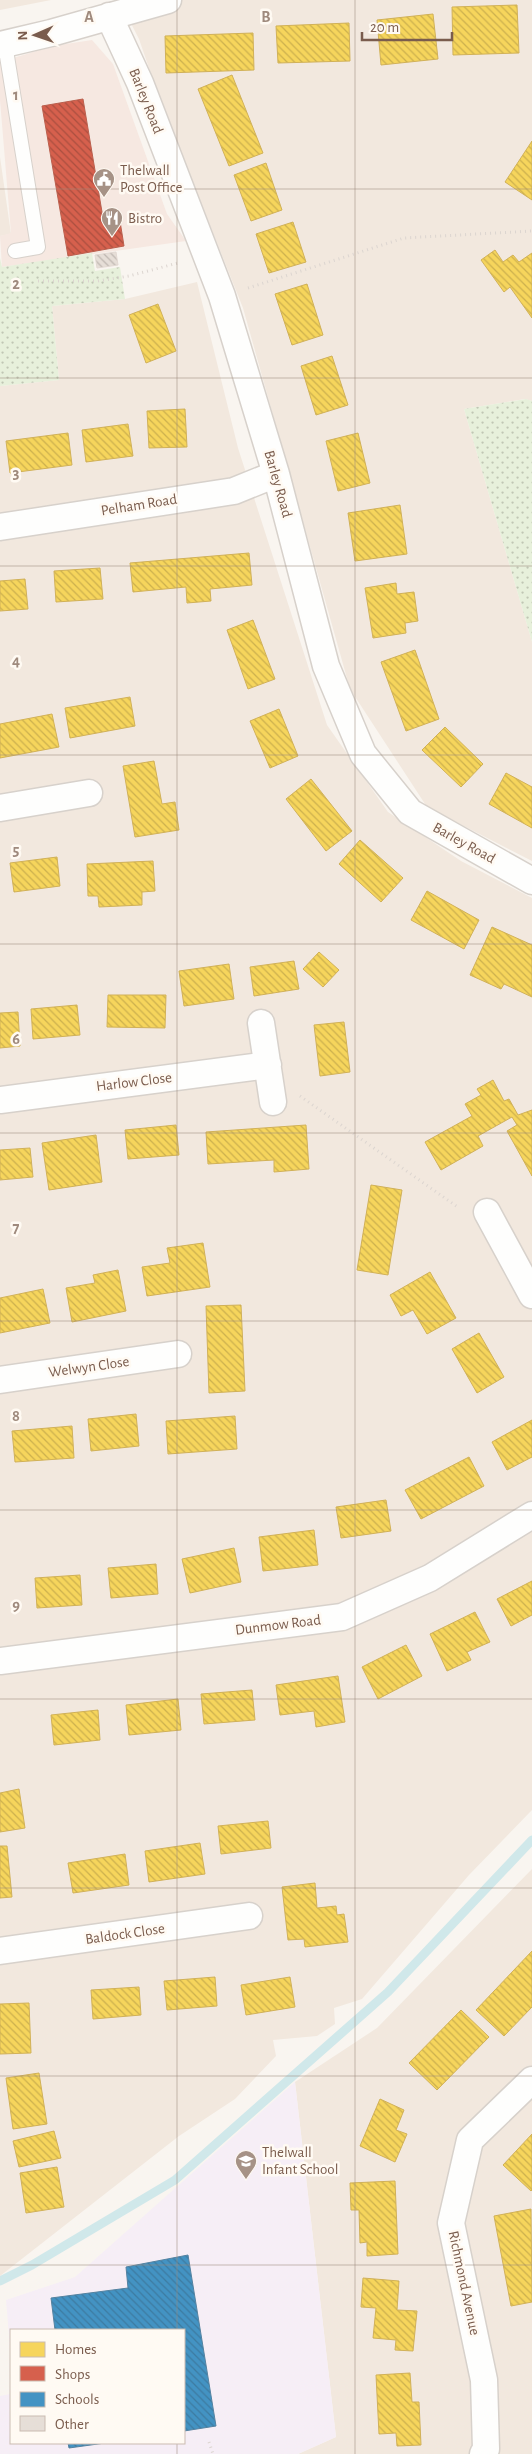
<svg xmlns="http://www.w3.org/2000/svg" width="532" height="2454" viewBox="0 0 532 2454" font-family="'Alegreya Sans',sans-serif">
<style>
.residential{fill:#f2e8de}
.commercial{fill:#f6e8e1}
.education{fill:#f6eef6}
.park{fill:url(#park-dots)}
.homes{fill:url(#homes-back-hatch);stroke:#d1b158}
.shops{fill:url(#shops-back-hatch);stroke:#ba5f4d}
.schools{fill:url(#schools-back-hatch);stroke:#5482a0}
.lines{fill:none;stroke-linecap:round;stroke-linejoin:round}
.stream{stroke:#d0e8ea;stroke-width:9}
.building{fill:url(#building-back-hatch);stroke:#e2d8d2}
.lane-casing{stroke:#d7d1cb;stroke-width:16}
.street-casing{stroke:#d7d1cb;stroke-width:29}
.path{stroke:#dcd5d0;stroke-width:3;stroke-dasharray:1 4;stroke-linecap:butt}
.lane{stroke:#fefefd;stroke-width:14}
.street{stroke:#fefefd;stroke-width:26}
.grid{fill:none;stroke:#9f8a7d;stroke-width:1;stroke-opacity:0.55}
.labels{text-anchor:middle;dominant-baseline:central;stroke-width:5;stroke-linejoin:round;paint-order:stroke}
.street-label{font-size:15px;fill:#7a5c4d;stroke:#fffaf3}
.poi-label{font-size:15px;fill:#7a5c4d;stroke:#fffaf3;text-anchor:start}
.grid-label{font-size:16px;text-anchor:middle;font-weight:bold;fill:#9f8a7d;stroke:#fffaf3;stroke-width:5;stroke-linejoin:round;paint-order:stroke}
</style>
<defs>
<pattern id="park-dots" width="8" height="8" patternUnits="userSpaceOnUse" patternTransform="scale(1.25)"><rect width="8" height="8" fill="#e7f0db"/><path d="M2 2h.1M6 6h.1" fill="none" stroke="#c0c6b4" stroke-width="1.8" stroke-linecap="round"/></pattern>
<pattern id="homes-back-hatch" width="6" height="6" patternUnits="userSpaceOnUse" patternTransform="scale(1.25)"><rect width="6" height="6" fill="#f6d55c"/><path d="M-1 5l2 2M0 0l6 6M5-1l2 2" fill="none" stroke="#ccb04e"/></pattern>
<pattern id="shops-back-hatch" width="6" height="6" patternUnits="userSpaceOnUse" patternTransform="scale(1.25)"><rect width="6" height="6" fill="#d6604d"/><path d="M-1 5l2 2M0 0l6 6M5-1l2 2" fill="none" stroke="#aa4f40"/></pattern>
<pattern id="schools-back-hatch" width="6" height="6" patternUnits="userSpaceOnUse" patternTransform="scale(1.25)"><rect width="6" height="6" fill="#4393c3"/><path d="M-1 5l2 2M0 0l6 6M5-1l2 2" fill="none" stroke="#3d7ba1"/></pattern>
<pattern id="building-back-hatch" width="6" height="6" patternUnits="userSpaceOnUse" patternTransform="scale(1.25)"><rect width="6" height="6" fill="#e6ded7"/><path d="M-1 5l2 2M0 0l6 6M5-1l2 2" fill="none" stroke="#bfb7b1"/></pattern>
</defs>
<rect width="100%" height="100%" fill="#f9f5f0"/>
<path class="residential" d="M0,0H51L0,10Z
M119,0H532V401L525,399L464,409L532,642V861L427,807L350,689L243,308L160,100L139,39Z
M0,157L11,234L0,236Z
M197,282L238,448L327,725L388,812L461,861L532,898V1810L469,1875L362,1999L334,2008L335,2024L317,2036L273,2040L276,2056L235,2099L179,2136L0,2276V386L59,380L52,306L125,299Z
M532,1869V2454H298L336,2437L295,2082L377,2028Z"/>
<path class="commercial" d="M92,40L113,64L167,214L186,241L2,267L0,236L11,233L0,100V62L53,46Z"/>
<path class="education" d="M295,2082L336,2437L298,2454H0V2396L11,2394V2443H184V2330H11V2358L6,2300L75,2277Z"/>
<path class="park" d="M92,253L95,271L120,267L125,299L52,306L59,380L0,386V258L2,267Z
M526,399L532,401V642L464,409Z"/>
<path class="homes" d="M517,5L519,53L453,55L452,7Z
M433,14L438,59L381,65L377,20Z
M349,23L350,61L278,63L276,26Z
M253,33L254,70L166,73L165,36Z
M232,75L263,153L229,166L198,89Z
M532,141V200L505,182Z
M266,163L282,210L251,221L234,175Z
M293,222L306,262L269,273L256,234Z
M495,250L503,262L513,255L519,262L532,253V318L510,287L504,292L481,260Z
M307,284L323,335L292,345L275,294Z
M158,304L176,351L146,363L129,315Z
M332,356L348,405L316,415L301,366Z
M185,409L187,447L149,448L147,411Z
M128,424L133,456L86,462L82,430Z
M68,433L72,465L10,473L6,441Z
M358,433L370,483L338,491L326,441Z
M400,505L407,554L355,561L348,513Z
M249,553L252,585L210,589L211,601L187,603L186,587L133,592L130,563Z
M100,568L103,599L56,602L54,571Z
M25,579L28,609L0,611V581Z
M396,583L397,594L414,592L418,621L405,623L406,633L373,638L365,588Z
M253,620L275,679L248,689L227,630Z
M415,650L439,719L406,731L381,662Z
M130,697L135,726L70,738L65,708Z
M279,709L298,756L270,768L250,721Z
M52,714L59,747L0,758V724Z
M445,727L483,764L461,787L422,750Z
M154,761L162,804L175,802L179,830L135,837L123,766Z
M506,773L532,787V828L489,804Z
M311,779L352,831L326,851L286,799Z
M360,840L403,878L381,902L339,864Z
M57,857L60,886L14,892L10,863Z
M153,861L155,891L142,892V905L99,907L98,896H88L87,864Z
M427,891L479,920L464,949L411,920Z
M492,927L532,945V997L504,984L501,989L470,975Z
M319,952L339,970L323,987L303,969Z
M294,961L299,989L254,996L250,967Z
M229,964L234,999L184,1006L179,971Z
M108,995H166L165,1028L107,1027Z
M77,1005L80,1035L33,1039L31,1009Z
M18,1012L20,1046L0,1048V1013Z
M344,1022L350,1072L320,1076L314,1025Z
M493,1080L504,1101L509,1099L518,1115L532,1110V1176L507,1131L517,1125L512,1117L478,1136L483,1146L441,1170L425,1142L472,1116L465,1104L481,1095L477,1089Z
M176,1125L179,1155L128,1159L125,1130Z
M306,1125L309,1169L274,1172V1160L208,1164L206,1132Z
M96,1135L102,1182L49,1190L42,1143Z
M30,1148L33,1177L0,1180V1150Z
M371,1185L402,1190L388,1275L357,1270Z
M203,1243L210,1287L147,1296L142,1267L170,1263L167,1248Z
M118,1270L126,1311L72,1322L66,1288L95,1283L93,1275Z
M430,1272L456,1318L427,1334L413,1310L401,1316L390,1295Z
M43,1289L50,1323L0,1333V1298Z
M241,1305L245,1391L209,1393L206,1306Z
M479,1333L504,1377L477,1393L452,1349Z
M136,1414L139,1446L91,1451L88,1419Z
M235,1416L237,1449L168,1454L166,1421Z
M532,1420V1457L507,1470L492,1442Z
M72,1426L74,1458L15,1462L12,1431Z
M469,1457L484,1486L421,1519L405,1490Z
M386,1500L391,1531L341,1538L336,1507Z
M314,1530L318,1565L263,1571L259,1537Z
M234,1548L241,1582L190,1593L182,1559Z
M156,1564L158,1594L111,1598L108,1568Z
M80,1575L82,1605L37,1608L35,1578Z
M532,1581V1615L511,1626L497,1599Z
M475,1612L490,1642L467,1652L471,1660L447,1671L430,1634Z
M406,1645L422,1676L378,1699L362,1667Z
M338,1676L345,1722L316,1727L314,1711L280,1715L276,1685Z
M252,1690L255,1720L204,1724L201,1694Z
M178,1699L181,1730L129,1735L126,1705Z
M98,1710L100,1740L54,1745L51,1715Z
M19,1789L25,1828L0,1832V1793Z
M268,1821L271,1848L221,1854L218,1826Z
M200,1843L205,1874L149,1882L145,1851Z
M0,1846H7L12,1897L0,1898Z
M125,1854L129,1885L73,1893L68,1863Z
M315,1883L317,1908L336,1906L337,1915L344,1914L348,1942L305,1947L304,1939L288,1940L282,1887Z
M532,1951V2007L504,2036L476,2010Z
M215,1977L217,2006L167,2010L164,1981Z
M290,1977L295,2007L246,2015L241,1985Z
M139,1987L141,2015L93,2019L91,1990Z
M29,2003L31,2053L0,2054V2004Z
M461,2010L489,2037L437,2090L409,2063Z
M39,2073L47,2124L13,2129L6,2078Z
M380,2099L404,2110L396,2130L407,2134L395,2162L360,2146Z
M54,2131L61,2158L19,2167L13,2141Z
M532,2134V2190L531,2191L503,2165Z
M57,2167L64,2207L26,2213L20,2173Z
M395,2181L398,2254L367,2256V2242L360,2243L359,2210H351L350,2183Z
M531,2209L532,2302L511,2306L494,2216Z
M363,2278L399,2281L397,2310L417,2311L413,2351L395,2350L396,2340L373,2338L376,2308L361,2307Z
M410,2373L412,2402H419L421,2445L397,2446L396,2433L379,2434L376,2375Z"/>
<path class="shops" d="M83,99L103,218L119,215L124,246L68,256L42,106Z"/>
<path class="schools" d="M188,2255L216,2426L184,2431V2330H55L51,2298L128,2288L126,2267Z
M68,2443H105L69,2448Z"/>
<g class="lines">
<path class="stream" d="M0,2281L32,2265L175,2180L388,1992L532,1840"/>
</g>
<path class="building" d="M116,252L118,265L97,268L95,255Z"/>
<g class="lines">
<g class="lane-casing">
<path id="lane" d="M5,44L38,247L15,251"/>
</g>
<g class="street-casing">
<path id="street" d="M109,16L140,83L222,296L276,474L326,666L363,754L410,812L532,881
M0,45L51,33L168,0
M0,527L234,491L276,474
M0,808L89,793
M261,1023L273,1102
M0,1100L268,1065
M487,1212L532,1295
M0,1380L178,1354
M0,1661L342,1617L430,1578L532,1515
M0,1951L249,1916
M483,2454L486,2449L484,2380L451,2223L470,2140L532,2080"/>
</g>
<path class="path" d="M38,281H98L129,276L178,263
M248,288L404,238L532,231
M300,1096L459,1208
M209,2442L213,2454"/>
<use href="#lane" class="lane"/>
<use href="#street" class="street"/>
</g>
<path class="grid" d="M177,0V2330M355,0V2454M0,189H532M0,378H532M0,566H532M0,755H532M0,944H532M0,1133H532M0,1321H532M0,1510H532M0,1699H532M0,1888H532M0,2076H532M0,2265H532M177,2443V2454"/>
<defs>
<g id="civic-pin" transform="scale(1.125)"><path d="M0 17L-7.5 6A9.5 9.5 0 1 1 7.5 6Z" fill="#a69286" stroke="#fffaf3"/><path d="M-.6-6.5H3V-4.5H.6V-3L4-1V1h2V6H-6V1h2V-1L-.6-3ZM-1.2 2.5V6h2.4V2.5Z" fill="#fff"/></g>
<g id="restaurant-pin" transform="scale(1.125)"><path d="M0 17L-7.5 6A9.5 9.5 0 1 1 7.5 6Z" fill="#a69286" stroke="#fffaf3"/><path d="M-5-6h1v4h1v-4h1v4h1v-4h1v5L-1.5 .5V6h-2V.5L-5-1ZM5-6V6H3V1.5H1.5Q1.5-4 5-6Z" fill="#fff"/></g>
<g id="school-pin" transform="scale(1.125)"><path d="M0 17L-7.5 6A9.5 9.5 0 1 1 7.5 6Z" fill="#a69286" stroke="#fffaf3"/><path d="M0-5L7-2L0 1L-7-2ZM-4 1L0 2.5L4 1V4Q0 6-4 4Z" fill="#fff"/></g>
</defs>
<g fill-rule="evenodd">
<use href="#civic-pin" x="104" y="179"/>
<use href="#restaurant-pin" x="112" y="218"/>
<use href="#school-pin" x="246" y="2161"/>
</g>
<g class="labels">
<g class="street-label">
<text transform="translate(146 101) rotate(68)">Barley Road</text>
<text transform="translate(278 484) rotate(74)">Barley Road</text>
<text transform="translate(139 505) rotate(-9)">Pelham Road</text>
<text transform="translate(464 843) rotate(29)">Barley Road</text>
<text transform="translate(134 1082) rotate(-7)">Harlow Close</text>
<text transform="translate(89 1367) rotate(-8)">Welwyn Close</text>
<text transform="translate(278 1625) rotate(-7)">Dunmow Road</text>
<text transform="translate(125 1934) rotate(-8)">Baldock Close</text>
<text transform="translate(464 2283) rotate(78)">Richmond Avenue</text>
</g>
<g class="poi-label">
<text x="120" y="170">Thelwall<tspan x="120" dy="17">Post Office</tspan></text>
<text x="128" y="218">Bistro</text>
<text x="262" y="2152">Thelwall<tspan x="262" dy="17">Infant School</tspan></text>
</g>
</g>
<g class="grid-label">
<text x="89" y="22">A</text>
<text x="266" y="22">B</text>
<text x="16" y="100">1</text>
<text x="16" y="289">2</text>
<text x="16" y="478">3</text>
<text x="16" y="666">4</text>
<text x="16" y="855">5</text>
<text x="16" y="1044">6</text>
<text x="16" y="1233">7</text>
<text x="16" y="1421">8</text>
<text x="16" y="1610">9</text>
</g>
<rect x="10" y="2329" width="175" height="115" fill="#fffaf3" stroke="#cabbb1"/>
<rect x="20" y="2342" width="25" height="15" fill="#f6d55c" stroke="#cabbb1"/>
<text x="55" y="2354" font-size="15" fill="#7a5c4d">Homes</text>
<rect x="20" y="2366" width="25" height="15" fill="#d6604d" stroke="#cabbb1"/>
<text x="55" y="2379" font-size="15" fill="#7a5c4d">Shops</text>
<rect x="20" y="2392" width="25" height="15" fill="#4393c3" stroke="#cabbb1"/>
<text x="55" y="2404" font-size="15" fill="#7a5c4d">Schools</text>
<rect x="20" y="2416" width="25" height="15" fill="#e6ded7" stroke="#cabbb1"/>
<text x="55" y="2429" font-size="15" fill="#7a5c4d">Other</text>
<g transform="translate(35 35) rotate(268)" stroke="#fffaf3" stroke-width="4" paint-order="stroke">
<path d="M0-4L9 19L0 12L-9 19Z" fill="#7a5c4d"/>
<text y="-8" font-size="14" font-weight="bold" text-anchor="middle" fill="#7a5c4d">N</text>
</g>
<path d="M362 32v8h90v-8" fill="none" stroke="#7a5c4d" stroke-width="2.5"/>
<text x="370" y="32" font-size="15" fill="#7a5c4d" stroke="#fffaf3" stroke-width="4" paint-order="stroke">20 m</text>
</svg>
